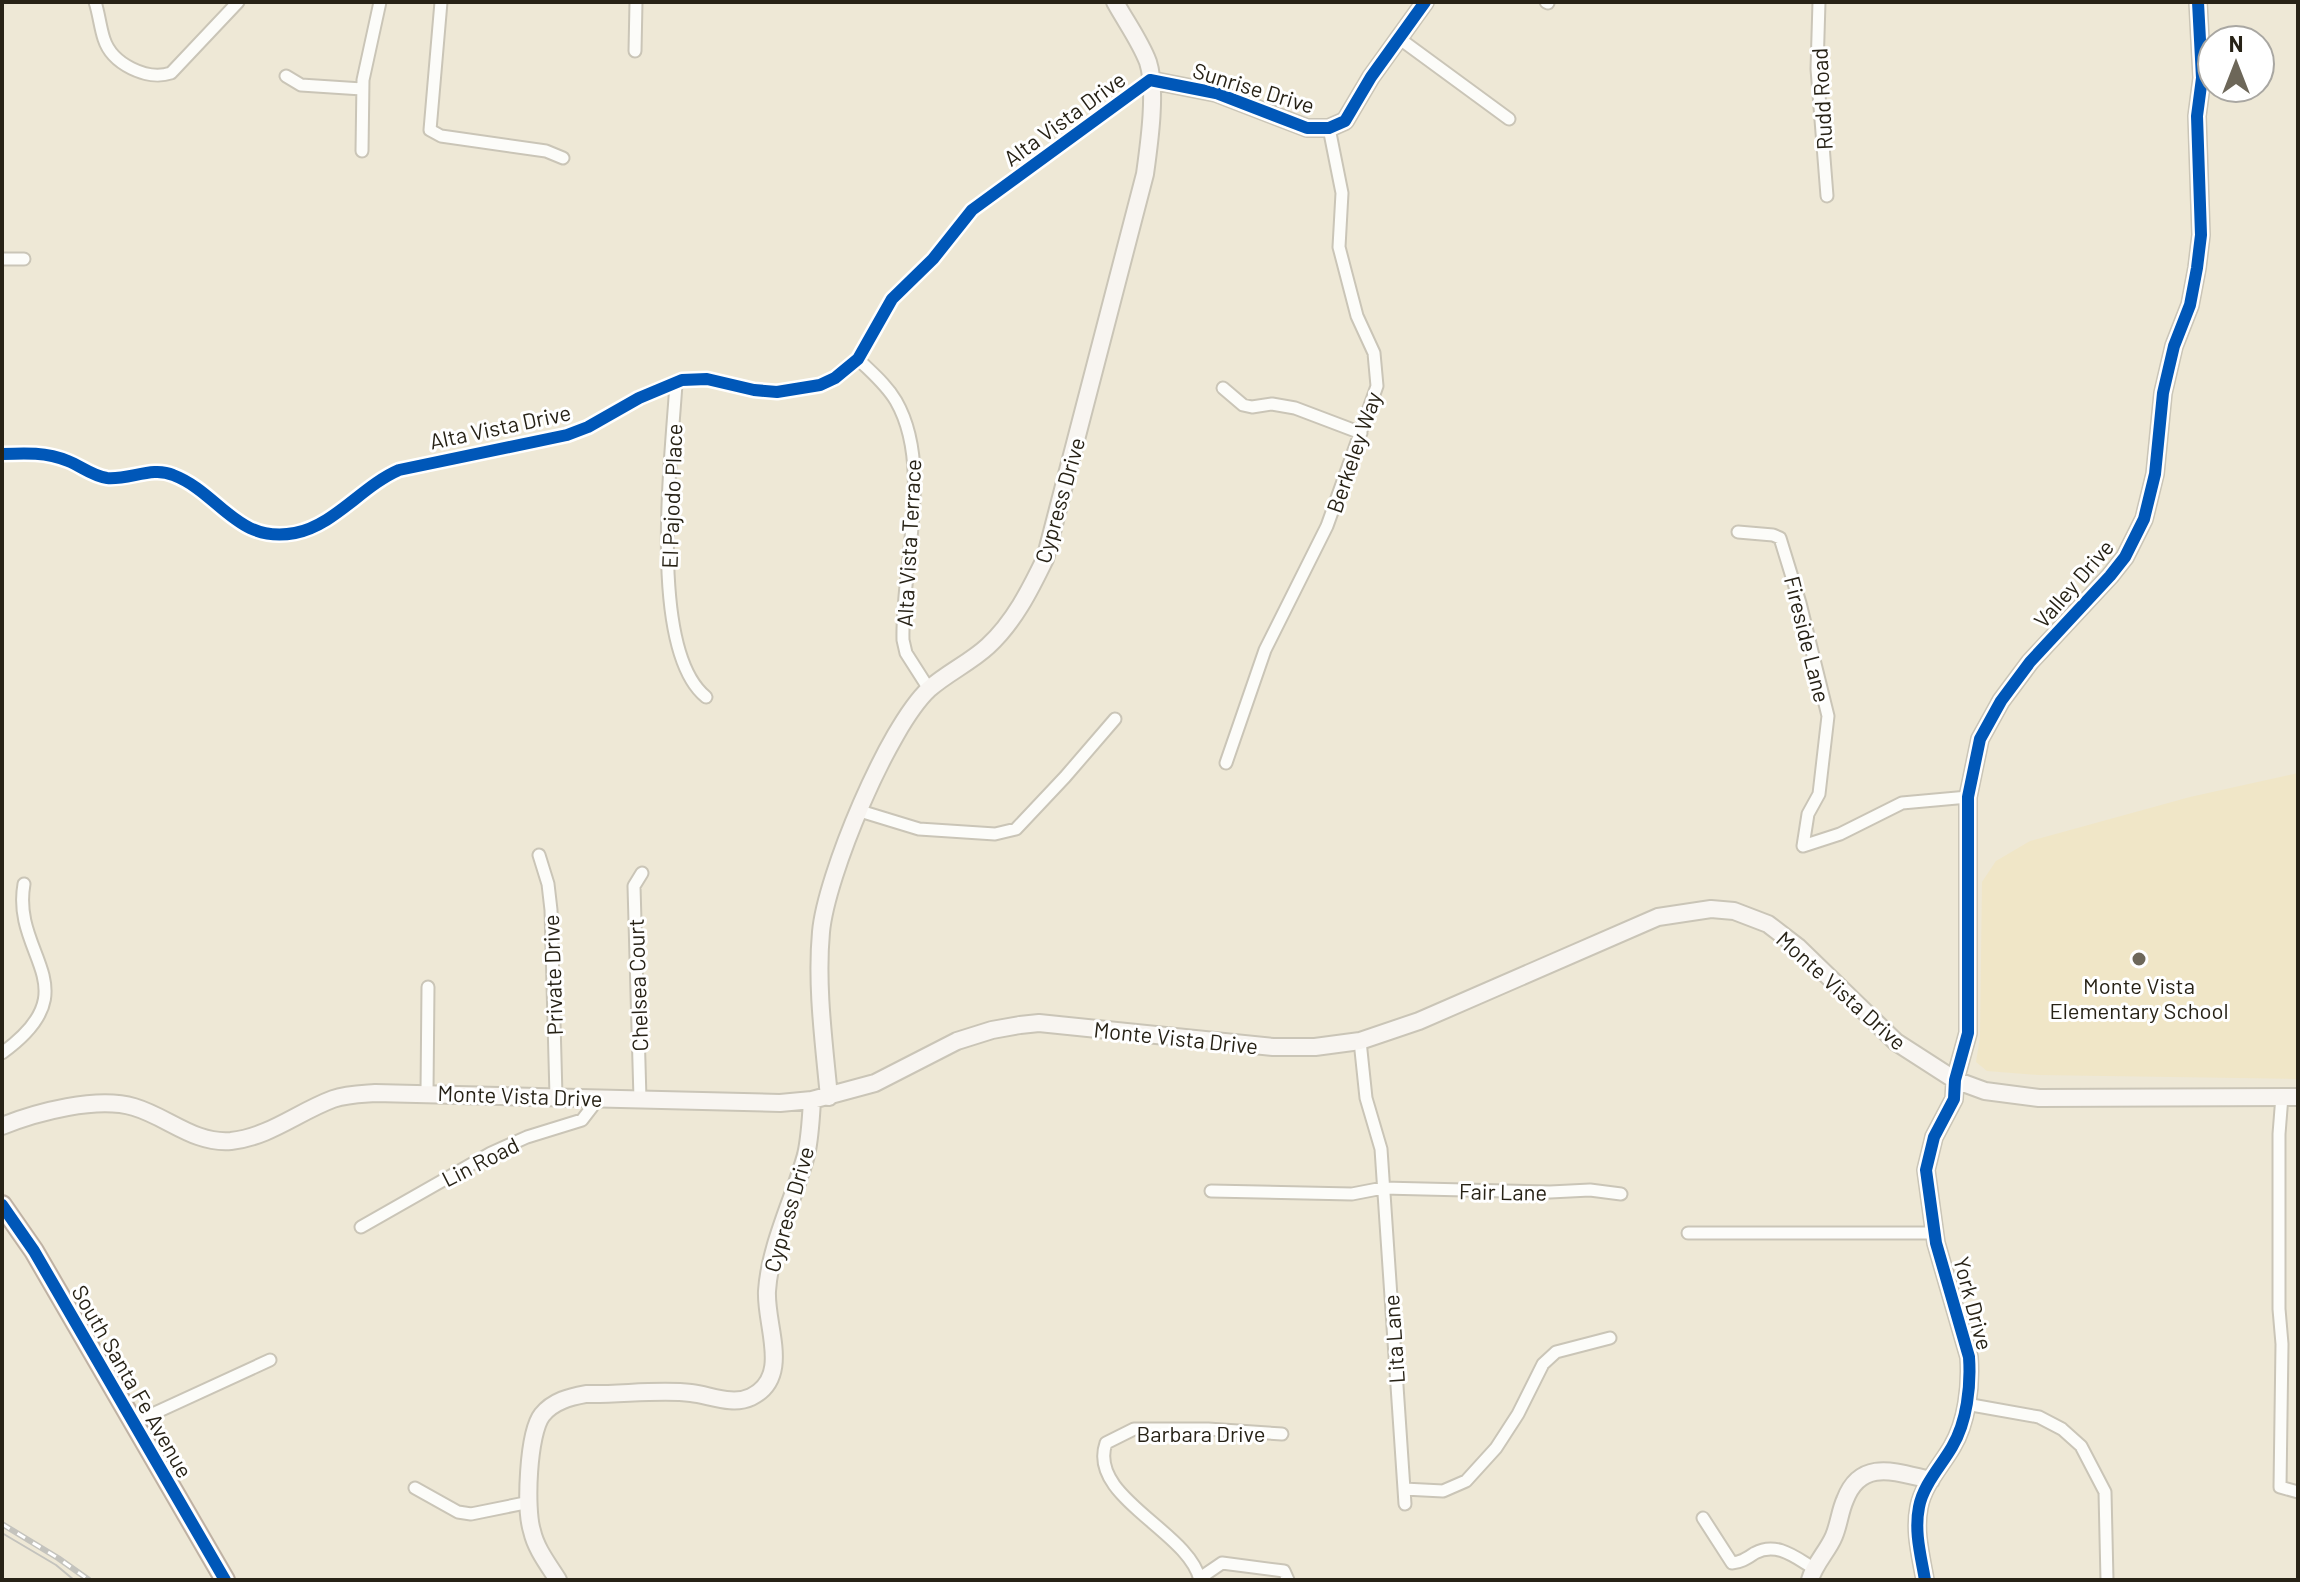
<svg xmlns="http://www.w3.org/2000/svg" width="2300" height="1582" viewBox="0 0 2300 1582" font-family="Barlow,sans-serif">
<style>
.built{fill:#f0e6c7}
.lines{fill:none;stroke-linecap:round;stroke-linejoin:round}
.street-casing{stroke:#cac5b7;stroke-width:15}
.secondary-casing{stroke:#cac5b7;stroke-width:20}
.primary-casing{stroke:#bfb2a4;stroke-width:22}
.street{stroke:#fcfcf9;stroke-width:11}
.secondary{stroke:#f8f5f1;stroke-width:16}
.primary{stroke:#f5eee9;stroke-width:18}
.tram{stroke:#c4c3bd;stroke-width:2}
.rail-casing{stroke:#c4c3bd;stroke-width:6}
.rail{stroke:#fff;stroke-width:3;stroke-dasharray:9;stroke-linecap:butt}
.cycleway-casing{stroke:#fff;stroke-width:17}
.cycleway{stroke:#0057b8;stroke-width:12}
.poi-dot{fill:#6d6759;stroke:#fff;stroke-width:3}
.labels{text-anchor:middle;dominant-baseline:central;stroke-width:6;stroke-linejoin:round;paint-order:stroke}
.street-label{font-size:22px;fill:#272216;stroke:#fff}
.poi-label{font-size:22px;fill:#272216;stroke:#fff}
</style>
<rect width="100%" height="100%" fill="#eee8d6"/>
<path class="built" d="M2298,773V1079L2038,1075L1987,1071L1976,1062L1980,1037L1982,882L1996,861L2030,841L2190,797Z"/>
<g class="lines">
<g class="street-casing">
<path id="street" d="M95,2C99,14 100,27 104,39C112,64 147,81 171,73L238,2
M441,2L430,130L441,136L546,151L563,158
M1546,2L1548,3
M1819,2L1817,69L1827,196
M1400,39L1509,119
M635,51L636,2
M286,76L301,85L362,89
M362,151L363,80L380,2
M2,259H24
M858,359C871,372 886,384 896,401C934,467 901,566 903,640L906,653L929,689
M676,383C672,454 647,649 706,697
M1223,388L1243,405L1252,407L1272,404L1295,408L1361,433
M2,454C25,453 46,452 68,461C81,466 92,476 107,478C129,480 153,466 173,475C220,493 236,544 295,533C335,525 362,486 399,470L567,435L588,427L639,398L682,380L707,379L754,390L777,392L820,385L835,378L858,359L892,299L933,259L972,210L1150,80
M1738,532L1773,535L1780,538L1800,603L1828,716L1819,794L1808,814L1803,846L1840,834L1902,803L1968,797
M1226,763L1265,650L1327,526L1377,386L1374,353L1357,316L1339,247L1342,193L1329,128
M860,811L919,829L995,834L1016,829L1065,777L1115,719
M539,855L548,884L551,910L556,1096
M1360,1041L1366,1098L1381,1149L1405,1504
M2,1053C92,988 11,956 24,884
M427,1092L428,987
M2282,1096L2279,1134V1309L2282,1344L2280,1487L2298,1492
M640,1099L634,886L642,873
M1211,1191L1352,1194L1383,1188L1550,1192L1590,1190L1621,1194
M361,1227L491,1153L527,1137L582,1120L592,1107L593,1098
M1688,1233H1935
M1966,1404L2039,1417L2062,1429L2081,1446L2105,1492L2107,1580
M133,1423L270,1360
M415,1488L458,1512L471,1514L530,1502
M1404,1489L1443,1491L1466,1481L1496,1448L1518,1414L1543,1364L1556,1352L1610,1338
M1703,1518L1732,1563C1742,1562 1747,1558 1755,1553C1777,1541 1796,1558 1815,1569
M1200,1578L1222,1563L1284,1571L1288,1580
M1200,1580C1189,1531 1087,1497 1106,1443L1134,1429H1208L1282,1434"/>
</g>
<g class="secondary-casing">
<path id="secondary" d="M1150,80L1216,93L1307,128H1329L1345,121L1371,77L1425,2
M829,1097C824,1043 816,986 821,932C826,876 888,727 929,689C947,673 971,662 988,646C1014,622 1030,590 1045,559L1145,174C1149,145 1157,90 1148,62C1140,41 1126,22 1115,2
M2,1126C37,1112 97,1096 134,1107C168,1117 194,1144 231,1141C269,1137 298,1112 333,1099C347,1094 361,1094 375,1093L780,1103L812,1100L875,1083L957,1041L992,1030L1020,1025L1039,1023L1273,1047H1315L1360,1041L1419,1021L1658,917L1711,909L1734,911L1768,924L1798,947L1896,1042L1955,1080L1985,1091L2039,1098L2298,1097
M558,1580C548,1564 536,1549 532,1531C525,1509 528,1433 542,1415C553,1401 570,1397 586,1394C619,1395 659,1389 691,1393C710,1395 732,1406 751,1397C792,1377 765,1326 767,1291C770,1245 794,1199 806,1155C810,1138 811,1118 812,1100
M1810,1580C1814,1564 1828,1551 1834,1536C1839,1524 1840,1511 1845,1500C1861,1457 1898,1473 1931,1480
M1925,1580C1921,1556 1914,1532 1919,1507C1923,1485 1941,1466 1952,1447C1967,1422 1971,1386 1969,1357L1936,1243L1926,1170L1934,1137L1954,1099L1955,1080L1968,1033V797L1980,739L2001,701L2030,662L2110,576L2125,557L2144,519L2155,474L2163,393L2174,346L2190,305L2197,268L2201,235L2197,116L2202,78L2198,2"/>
</g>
<g class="primary-casing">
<path id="primary" d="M2,1205L34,1251L225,1580"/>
</g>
<use href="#street" class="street"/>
<use href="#secondary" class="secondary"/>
<use href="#primary" class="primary"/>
<path class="tram" d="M2,1533L56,1565L74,1580"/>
<g class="rail-casing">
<path id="rail" d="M2,1524L58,1558L89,1580"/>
</g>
<use href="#rail" class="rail"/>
<g class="cycleway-casing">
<path id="cycleway" d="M2,454C25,453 46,452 68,461C81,466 92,476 107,478C129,480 153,466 173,475C220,493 236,544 295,533C335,525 362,486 399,470L567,435L588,427L639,398L682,380L707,379L754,390L777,392L820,385L835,378L858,359L892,299L933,259L972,210L1150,80L1216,93L1307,128H1329L1345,121L1371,77L1425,2
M2,1205L34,1251L225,1580
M1925,1580C1921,1556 1914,1532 1919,1507C1923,1485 1941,1466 1952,1447C1967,1422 1971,1386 1969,1357L1936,1243L1926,1170L1934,1137L1954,1099L1955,1080L1968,1033V797L1980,739L2001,701L2030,662L2110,576L2125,557L2144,519L2155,474L2163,393L2174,346L2190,305L2197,268L2201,235L2197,116L2202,78L2198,2"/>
</g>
<use href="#cycleway" class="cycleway"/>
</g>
<circle class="poi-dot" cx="2139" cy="959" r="8"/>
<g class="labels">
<g class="street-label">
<text transform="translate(1254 87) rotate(17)">Sunrise Drive</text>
<text transform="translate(1821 99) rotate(-93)">Rudd Road</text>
<text transform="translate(1064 118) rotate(-36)">Alta Vista Drive</text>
<text transform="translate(500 426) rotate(-12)">Alta Vista Drive</text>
<text transform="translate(1353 452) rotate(-71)">Berkeley Way</text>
<text transform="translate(671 496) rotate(-88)">El Pajodo Place</text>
<text transform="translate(1059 500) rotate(-74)">Cypress Drive</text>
<text transform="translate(908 543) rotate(-87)">Alta Vista Terrace</text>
<text transform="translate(2073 583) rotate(-49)">Valley Drive</text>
<text transform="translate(1808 639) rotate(76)">Fireside Lane</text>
<text transform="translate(552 975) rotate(-92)">Private Drive</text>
<text transform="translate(637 985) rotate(-92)">Chelsea Court</text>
<text transform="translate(1842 990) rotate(42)">Monte Vista Drive</text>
<text transform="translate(1176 1037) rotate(6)">Monte Vista Drive</text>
<text transform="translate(520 1095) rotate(2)">Monte Vista Drive</text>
<text transform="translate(480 1161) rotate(-27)">Lin Road</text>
<text transform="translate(1503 1191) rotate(1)">Fair Lane</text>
<text transform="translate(788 1209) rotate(-74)">Cypress Drive</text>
<text transform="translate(1974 1303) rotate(75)">York Drive</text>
<text transform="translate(1393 1339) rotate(-94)">Lita Lane</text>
<text transform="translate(133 1381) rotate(60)">South Santa Fe Avenue</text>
<text x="1201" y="1433">Barbara Drive</text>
</g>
<g class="poi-label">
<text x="2139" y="985">Monte Vista<tspan x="2139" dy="25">Elementary School</tspan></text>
</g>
</g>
<rect width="2300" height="1582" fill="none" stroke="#272216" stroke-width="8"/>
<g transform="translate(2236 64)"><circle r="38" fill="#ffffff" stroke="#a9a7a2" stroke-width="2"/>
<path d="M0-6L14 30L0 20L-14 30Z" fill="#6d6759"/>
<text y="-12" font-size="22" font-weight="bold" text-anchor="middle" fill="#272216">N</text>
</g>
</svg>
